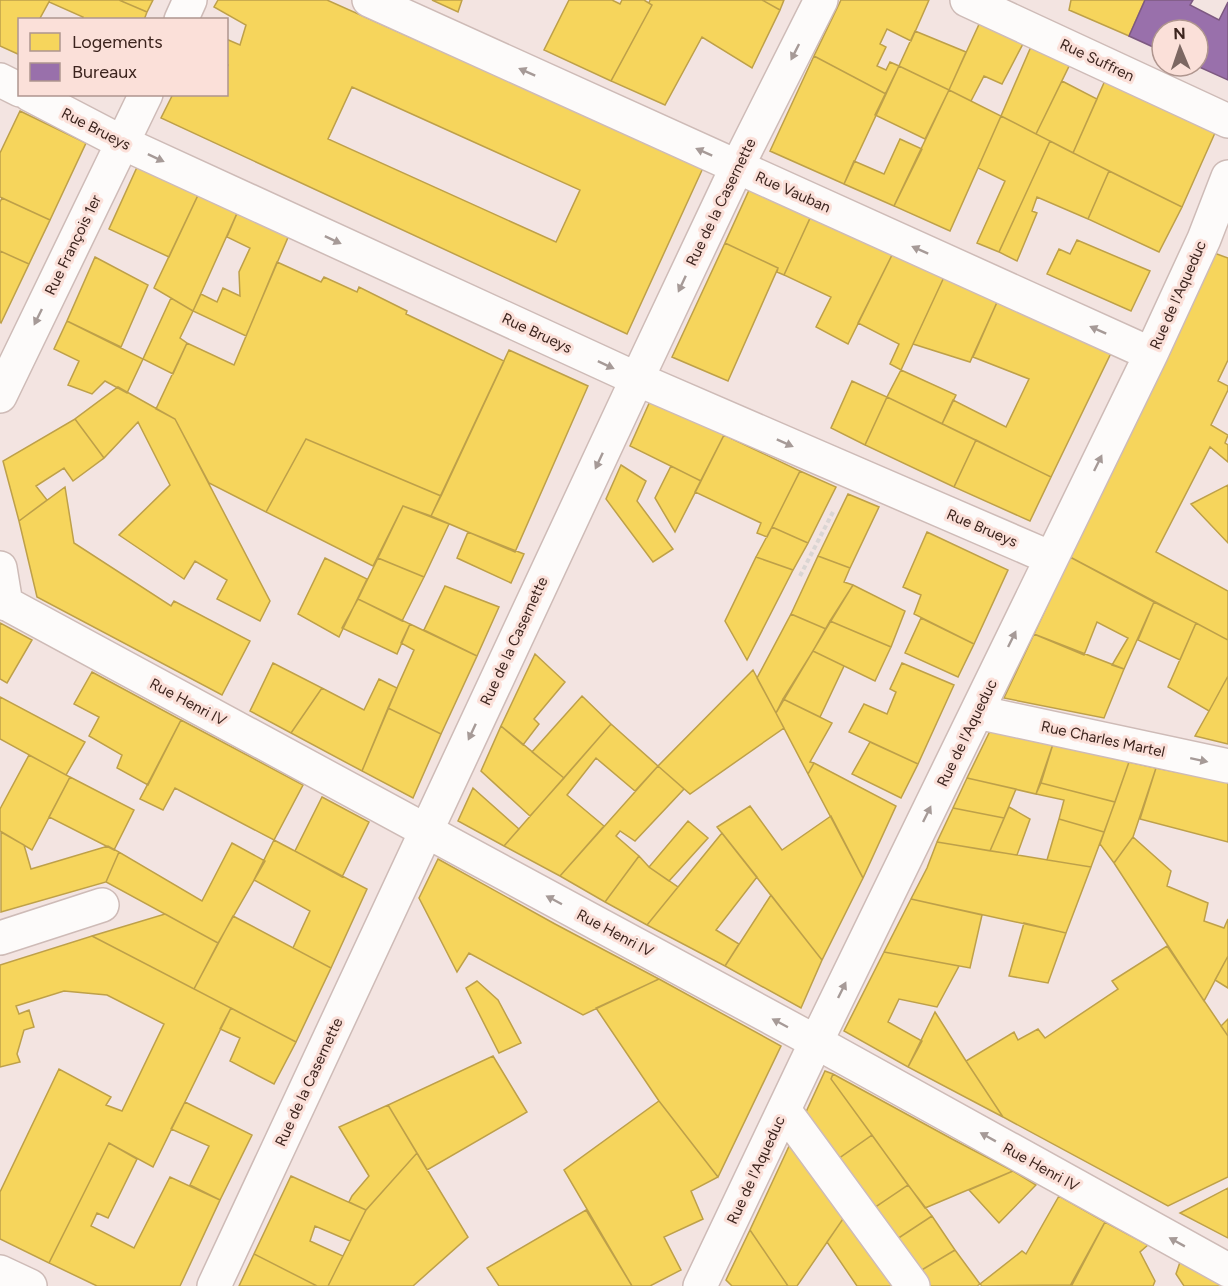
<svg xmlns="http://www.w3.org/2000/svg" width="1228" height="1286" viewBox="0 0 1228 1286" font-family="Figtree,sans-serif">
<style>
.homes{fill:#f6d55c;stroke:#bea049;stroke-width:1.5;fill-rule:evenodd}
.offices{fill:#9970ab;stroke:#7d5981;stroke-width:1.5}
.lines{fill:none;stroke-linecap:round;stroke-linejoin:round}
.minor-casing{stroke:#cebbb7;stroke-width:36}
.path{stroke:#dad5d3;stroke-width:4;stroke-dasharray:4.5 3;stroke-linecap:butt}
.minor{stroke:#fdfbfa;stroke-width:33}
.oneway{fill:#a69a97}
.labels{text-anchor:middle;dominant-baseline:central;stroke-width:6;stroke-linejoin:round;paint-order:stroke}
.street-label{font-size:15px;fill:#3c241e;stroke:#fbe0d9}
</style>
<rect width="100%" height="100%" fill="#f3e4e1"/>
<path class="homes" d="M0,0H50L39,20H20V55L0,46Z
M50,0H119L147,12L144,20H81L83,17L49,2Z
M119,0H153L147,12Z
M218,0H327L703,168L627,334L161,118L173,94H226V69L228,65L226,64V39L240,45L246,25L214,7ZM352,87L580,190L556,242L328,139Z
M432,0H462L458,12Z
M569,0H612L620,4L622,0H644L652,5L611,81L544,50Z
M650,0H762L780,10L752,68L702,37L665,105L611,81L652,5L649,3Z
M762,0H784L780,10Z
M841,0H929L911,41L887,29L880,44L886,47L877,66L886,70L890,62L899,66L886,94L814,56Z
M1071,0H1145L1129,36L1069,10Z
M981,20L1025,40L1002,84L984,76L971,101L949,90Z
M915,31L966,52L949,90L899,66Z
M1033,42L1072,60L1036,134L1001,116Z
M814,56L886,94L844,184L770,151Z
M899,66L949,90L925,139L875,115Z
M1107,76L1219,124L1182,207L1073,153Z
M1062,81L1097,99L1073,153L1036,134Z
M949,90L1001,116L950,231L894,206Z
M20,111L86,143L50,220L0,197V153Z
M1001,116L1050,141L999,252L977,243L1005,181L978,168Z
M900,139L922,149L894,206L844,184L854,161L884,174Z
M1050,141L1109,171L1088,219L1037,197L1032,211L1037,213L1017,261L999,252Z
M138,165L199,193L169,257L109,229Z
M1109,171L1182,207L1159,252L1088,219Z
M750,188L811,216L784,275L777,272L778,268L725,243Z
M199,193L238,211L193,311L154,288Z
M2,198L50,220L29,264L0,251V202Z
M238,211L289,235L246,336L193,311L201,294L217,302L223,288L240,296L239,272L250,248L227,237Z
M811,216L893,253L848,344L816,327L831,297L784,275Z
M1077,240L1150,271L1131,311L1047,274L1059,249L1070,254Z
M725,243L778,268L728,381L672,357Z
M0,251L29,264L1,323L0,322Z
M893,253L945,275L901,370L890,364L899,344L858,323Z
M1214,253L1228,258V360L1218,381L1228,386V390L1211,425L1228,435L1225,443L1228,445V462L1210,447L1156,552L1228,591V640L1070,557Z
M95,257L148,285L121,347L67,321Z
M277,262L321,282L324,277L357,292L359,287L407,311L406,314L504,361L441,496L306,439L266,512L209,483L175,419L156,409L187,343L234,365Z
M945,275L998,300L970,362L913,344Z
M171,298L193,311L180,338L187,343L173,374L143,359Z
M998,300L1112,351L1051,477L942,424L953,400L1006,427L1029,379L973,357Z
M67,321L143,359L127,393L105,381L92,394L68,385L79,361L54,349Z
M509,350L588,386L515,552L431,516Z
M901,370L956,395L942,424L887,397Z
M852,381L887,397L865,445L831,428Z
M118,387L175,419L270,601L260,621L217,599L227,580L195,561L184,579L119,535L170,485L138,422L104,458L75,419Z
M887,397L976,440L954,487L865,445Z
M651,399L724,435L701,481L630,446Z
M75,419L104,458L73,481L64,468L36,486L47,500L19,521L3,461Z
M724,435L800,471L767,537L757,533L761,523L695,492Z
M306,439L441,496L431,516L403,506L373,566L266,512Z
M976,440L1051,477L1030,521L954,487Z
M621,465L646,481L637,501L673,549L653,562L606,499Z
M671,466L701,481L675,532L655,498Z
M800,471L836,487L808,543L772,527Z
M1228,485V543L1191,504Z
M65,487L74,543L171,606L174,601L250,641L222,695L37,597L19,521Z
M848,494L879,507L850,568L818,556Z
M403,506L449,524L424,577L378,558Z
M772,527L808,543L793,570L756,557Z
M468,532L524,554L511,583L457,558Z
M927,532L1008,570L974,644L914,614L921,595L903,587Z
M818,556L850,568L844,582L853,585L826,629L791,614Z
M756,557L793,570L747,660L725,621Z
M1070,557L1154,602L1124,669L1112,665L1128,638L1097,622L1084,655L1034,634Z
M325,558L367,579L339,637L298,614Z
M378,558L424,577L402,621L358,599Z
M853,585L905,611L891,647L830,621Z
M445,586L499,607L477,656L424,630Z
M358,599L410,624L397,654L342,628Z
M1154,602L1196,623L1180,660L1138,640Z
M791,614L826,629L776,713L757,678Z
M921,618L974,644L958,677L905,653Z
M830,621L891,647L875,681L813,651Z
M0,623L32,640L7,683L0,679Z
M1196,623L1228,640V676L1209,711L1168,687Z
M410,624L477,656L441,734L388,708L414,650L401,643Z
M1034,634L1124,669L1104,718L1004,698Z
M813,651L844,666L820,717L783,699Z
M535,654L565,682L534,719L539,724L523,745L501,726Z
M273,663L322,688L291,733L250,711Z
M902,663L954,685L918,764L849,732L864,704L887,714L896,692L890,689Z
M753,670L784,728L690,794L658,766Z
M92,672L181,720L148,785L117,768L122,755L89,736L99,717L74,704Z
M1228,676V744L1195,736L1209,711Z
M379,679L397,688L362,771L291,733L322,688L364,710Z
M582,696L611,724L564,778L532,752Z
M0,697L85,742L66,775L0,739Z
M783,699L832,723L810,762L814,763L808,774L776,713Z
M388,708L441,734L413,798L362,771Z
M181,720L303,785L274,840L175,788L163,810L140,799Z
M611,724L658,766L635,791L596,758L567,795L604,826L560,876L504,846Z
M501,726L564,778L530,816L481,771Z
M990,731L1053,744L1036,794L967,778Z
M870,742L918,764L901,798L852,774Z
M1053,744L1129,762L1115,802L1041,783Z
M29,755L70,777L32,850L0,831V809Z
M1129,762L1156,768L1133,837L1114,863L1100,844Z
M814,763L896,806L863,878L808,774Z
M658,766L684,789L635,841L620,831L616,836L639,856L605,902L560,876Z
M1156,768L1228,782V842L1140,819Z
M70,777L134,810L114,850L49,817Z
M967,778L1016,789L1004,818L953,808Z
M1041,783L1115,802L1104,832L1059,819L1064,800L1036,794Z
M473,788L519,829L504,846L458,821Z
M322,797L369,822L342,877L295,851Z
M750,806L782,850L831,816L863,878L822,960L717,827Z
M1009,807L1030,819L1017,855L990,851Z
M953,808L1004,818L990,851L937,842Z
M1059,819L1104,832L1091,867L1047,860Z
M688,821L708,838L669,881L649,867Z
M1,832L24,845L31,869L108,846L119,852L106,882L1,912Z
M722,833L757,877L716,930L739,944L725,966L647,925Z
M1133,837L1171,871L1167,886L1208,903L1204,921L1224,928L1228,919V956L1204,1001L1114,863Z
M274,840L367,889L331,968L293,948L310,911L254,880Z
M937,842L1091,867L1066,933L911,899L927,868Z
M232,843L265,861L218,943L106,882L119,852L202,901Z
M639,856L649,867L678,887L647,925L605,902Z
M438,859L555,924L659,979L583,1015L469,953L457,972L419,898Z
M771,895L822,960L801,1008L725,966Z
M911,899L982,915L970,968L884,952Z
M165,914L218,943L194,989L92,936Z
M233,916L331,968L296,1042L194,989Z
M1024,923L1066,933L1048,983L1009,976Z
M92,936L231,1008L153,1167L109,1143L49,1263L0,1239V1192L59,1069L111,1097L106,1105L122,1111L164,1024L107,995L64,991L16,1006L19,1014L29,1010L34,1027L24,1030L17,1054L20,1062L0,1067V965Z
M1167,946L1228,1036V1177L1168,1206L1003,1117L966,1061L1014,1032L1018,1040L1038,1029L1045,1038L1118,989L1112,981Z
M884,952L959,966L937,1007L899,999L888,1022L922,1041L908,1067L844,1031Z
M1228,956V988L1215,980Z
M659,979L781,1046L718,1177L659,1101L596,1008Z
M477,981L498,1000L521,1043L499,1053L466,988Z
M231,1008L296,1042L274,1084L230,1061L240,1038L220,1029Z
M935,1012L966,1061L1003,1117L908,1067Z
M1228,1019V1036L1221,1026Z
M493,1056L527,1112L427,1170L388,1105Z
M825,1071L833,1074L831,1079L872,1135L838,1159L806,1112Z
M833,1074L952,1139L1013,1171L925,1208L831,1079Z
M659,1101L718,1177L691,1191L703,1219L664,1237L681,1270L650,1286H632L564,1170Z
M185,1102L252,1135L220,1200L190,1185L209,1146L171,1129Z
M388,1105L417,1153L366,1210L349,1202L352,1196L369,1176L339,1127Z
M872,1135L908,1185L874,1208L838,1159Z
M791,1142L845,1216L797,1286H788L750,1230Z
M109,1143L137,1159L108,1218L97,1213L91,1226L134,1248L170,1177L220,1200L180,1286H97L49,1263Z
M417,1153L468,1237L413,1286H328L366,1210Z
M1013,1171L1036,1185L999,1223L969,1190Z
M291,1176L366,1210L350,1241L315,1226L310,1241L343,1256L328,1286H317L254,1254Z
M908,1185L932,1216L897,1239L874,1208Z
M1228,1188V1238L1180,1213Z
M1059,1196L1105,1222L1072,1285L982,1286L980,1284L1022,1251L1026,1254Z
M586,1210L632,1286H499L487,1268Z
M845,1216L898,1286H857L827,1242Z
M932,1216L955,1250L920,1271L897,1239Z
M1105,1222L1148,1245L1140,1252L1155,1281L1153,1286H1070Z
M750,1230L788,1286H732L726,1280Z
M955,1250L980,1284L977,1286H930L920,1271Z
M254,1254L317,1286H239Z
M1180,1262L1224,1286H1184L1176,1274Z"/>
<path class="offices" d="M1145,0H1193L1190,5L1219,20L1228,2V80L1197,66L1198,30H1162V51L1129,36Z"/>
<g class="lines">
<g class="minor-casing">
<path id="minor" d="M369,0L1151,354
M967,0L1228,121
M181,20L190,0
M0,80L20,90
M29,94L123,143L637,379L1051,558
M0,396L146,94
M0,568L6,604
M0,600L816,1042L1228,1270
M977,712L1228,766
M0,938L102,905
M784,1110L913,1286
M0,1272L30,1286
M214,1286L637,379L737,167L821,0
M700,1286L816,1042L1151,354L1204,239L1228,177"/>
</g>
<path class="path" d="M800,576L834,510"/>
<use href="#minor" class="minor"/>
</g>
<defs><path id="oneway-solid" d="M-6-.8H1V-3.2L6.5 0L1 3.2V.8H-6Z" transform="scale(1.5)"/></defs>
<g class="oneway">
<use href="#oneway-solid" transform="translate(795 52) rotate(117)"/>
<use href="#oneway-solid" transform="translate(527 72) rotate(-156)"/>
<use href="#oneway-solid" transform="translate(704 152) rotate(-156)"/>
<use href="#oneway-solid" transform="translate(156 158) rotate(25)"/>
<use href="#oneway-solid" transform="translate(333 240) rotate(25)"/>
<use href="#oneway-solid" transform="translate(920 250) rotate(-156)"/>
<use href="#oneway-solid" transform="translate(682 284) rotate(115)"/>
<use href="#oneway-solid" transform="translate(38 317) rotate(116)"/>
<use href="#oneway-solid" transform="translate(1098 330) rotate(-156)"/>
<use href="#oneway-solid" transform="translate(606 365) rotate(25)"/>
<use href="#oneway-solid" transform="translate(785 443) rotate(24)"/>
<use href="#oneway-solid" transform="translate(599 461) rotate(115)"/>
<use href="#oneway-solid" transform="translate(1098 463) rotate(-64)"/>
<use href="#oneway-solid" transform="translate(1012 639) rotate(-64)"/>
<use href="#oneway-solid" transform="translate(472 732) rotate(115)"/>
<use href="#oneway-solid" transform="translate(1199 760) rotate(12)"/>
<use href="#oneway-solid" transform="translate(927 814) rotate(-64)"/>
<use href="#oneway-solid" transform="translate(554 900) rotate(-152)"/>
<use href="#oneway-solid" transform="translate(842 990) rotate(-64)"/>
<use href="#oneway-solid" transform="translate(780 1023) rotate(-152)"/>
<use href="#oneway-solid" transform="translate(988 1137) rotate(-151)"/>
<use href="#oneway-solid" transform="translate(1177 1242) rotate(-151)"/>
</g>
<g class="labels">
<g class="street-label">
<text transform="translate(1097 60) rotate(25)">Rue Suffren</text>
<text transform="translate(96 129) rotate(27)">Rue Brueys</text>
<text transform="translate(793 192) rotate(24)">Rue Vauban</text>
<text transform="translate(721 202) rotate(-64)">Rue de la Casernette</text>
<text transform="translate(73 245) rotate(-64)">Rue François 1er</text>
<text transform="translate(1178 295) rotate(-66)">Rue de l'Aqueduc</text>
<text transform="translate(537 333) rotate(25)">Rue Brueys</text>
<text transform="translate(982 528) rotate(23)">Rue Brueys</text>
<text transform="translate(514 641) rotate(-65)">Rue de la Casernette</text>
<text transform="translate(188 702) rotate(28)">Rue Henri IV</text>
<text transform="translate(967 733) rotate(-64)">Rue de l'Aqueduc</text>
<text transform="translate(1103 739) rotate(12)">Rue Charles Martel</text>
<text transform="translate(615 933) rotate(28)">Rue Henri IV</text>
<text transform="translate(309 1082) rotate(-65)">Rue de la Casernette</text>
<text transform="translate(1041 1167) rotate(29)">Rue Henri IV</text>
<text transform="translate(756 1170) rotate(-65)">Rue de l'Aqueduc</text>
</g>
</g>
<rect x="18" y="18" width="210" height="78" fill="#fbe0d9" stroke="#af958e" stroke-width="1.5"/>
<rect x="30" y="33" width="30" height="18" fill="#f6d55c" stroke="#af958e" stroke-width="1.5"/>
<text x="72" y="48" font-size="18" fill="#3c241e">Logements</text>
<rect x="30" y="63" width="30" height="18" fill="#9970ab" stroke="#af958e" stroke-width="1.5"/>
<text x="72" y="78" font-size="18" fill="#3c241e">Bureaux</text>
<g transform="translate(1180 48) rotate(358)"><circle r="28" fill="#fbe0d9" stroke="#af958e" stroke-width="1.5"/>
<path d="M0-4.5L10 22L0 15L-10 22Z" fill="#7c6762"/>
<text y="-9" font-size="16" font-weight="bold" text-anchor="middle" fill="#3c241e">N</text>
</g>
</svg>
